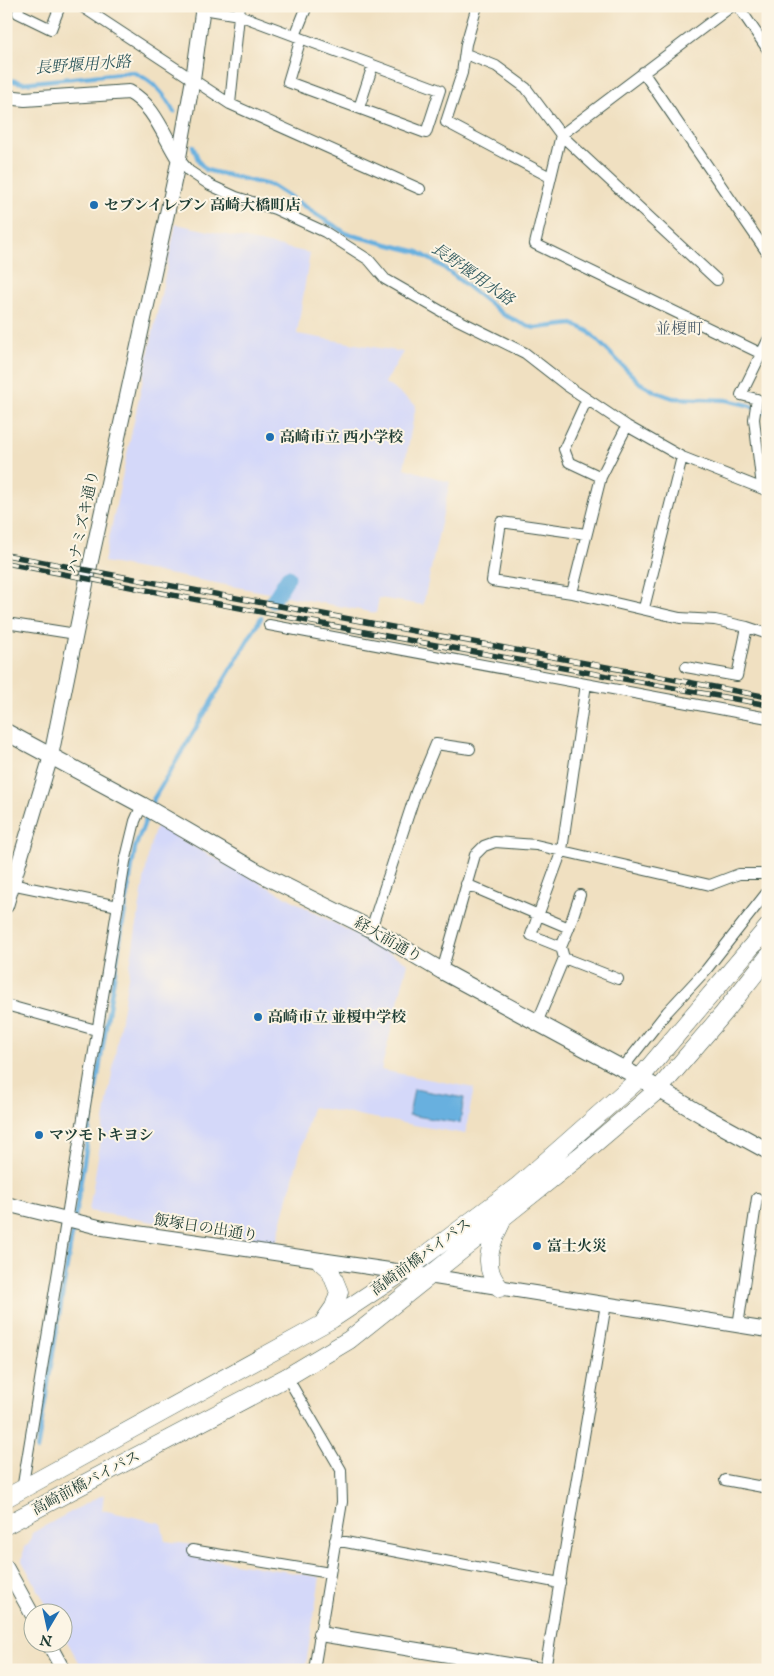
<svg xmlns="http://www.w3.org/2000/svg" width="774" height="1676" viewBox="0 0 774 1676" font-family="'IM FELL English','Noto Serif JP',serif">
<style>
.built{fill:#d4d8f9}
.water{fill:#67b0df;stroke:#43768a}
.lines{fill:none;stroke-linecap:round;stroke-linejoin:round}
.stream{stroke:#67b0df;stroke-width:4.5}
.canal{stroke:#67b0df;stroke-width:15}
.minor-casing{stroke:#3e5549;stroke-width:12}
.tertiary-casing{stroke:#3e5549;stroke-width:16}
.primary-casing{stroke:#3e5549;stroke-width:18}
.trunk-casing{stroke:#3e5549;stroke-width:19}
.minor{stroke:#fff;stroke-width:10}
.tertiary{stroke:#fff;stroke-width:14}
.primary{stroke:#fff;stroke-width:16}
.trunk{stroke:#fff;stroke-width:18}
.rail-casing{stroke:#1f3d34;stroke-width:5.5}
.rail{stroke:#fcf5e5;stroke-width:4;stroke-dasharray:11;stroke-linecap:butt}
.poi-dot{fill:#1f6fb2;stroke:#fcf5e5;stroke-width:2}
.labels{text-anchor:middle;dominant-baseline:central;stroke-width:4;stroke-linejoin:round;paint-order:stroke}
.poi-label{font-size:15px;font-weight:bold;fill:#1f3d34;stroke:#fcf5e5;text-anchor:start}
.street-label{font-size:15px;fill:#1f3d34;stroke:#fcf5e5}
.water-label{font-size:16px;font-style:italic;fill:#315a5f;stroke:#fcf5e5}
.neighbourhood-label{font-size:16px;fill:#566570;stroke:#fcf5e5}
</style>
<rect width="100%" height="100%" fill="#fcf5e5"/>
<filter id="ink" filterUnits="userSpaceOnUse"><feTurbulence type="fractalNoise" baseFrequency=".02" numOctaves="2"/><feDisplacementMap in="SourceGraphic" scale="10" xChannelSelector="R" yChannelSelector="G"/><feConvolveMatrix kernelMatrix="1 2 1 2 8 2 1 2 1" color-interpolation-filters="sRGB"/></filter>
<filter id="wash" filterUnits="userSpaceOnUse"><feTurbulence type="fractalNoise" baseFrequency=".0096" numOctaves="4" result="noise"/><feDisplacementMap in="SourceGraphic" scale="20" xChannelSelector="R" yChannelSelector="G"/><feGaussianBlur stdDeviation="1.12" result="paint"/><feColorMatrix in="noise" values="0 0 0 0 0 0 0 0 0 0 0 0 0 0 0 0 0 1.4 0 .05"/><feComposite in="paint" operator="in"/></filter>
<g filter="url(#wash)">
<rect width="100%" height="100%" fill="#f0e0c1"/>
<path class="built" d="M176,224L310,253L297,334L403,352L385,383L416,405L404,468L450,482L423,605L379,598L376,613L104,562Z
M156,826L408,963L381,1070L474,1088L465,1134L312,1107L276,1243L89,1211L149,851Z
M104,1494L102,1510L161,1523L165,1541L193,1545L192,1556L320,1577L305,1670H182L163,1667L162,1670H83L63,1634L62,1614L51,1613L22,1561L24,1547L29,1544L32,1533Z"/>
<path class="water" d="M414,1089L464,1098L460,1123L409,1115Z"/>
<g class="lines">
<path class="stream" d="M6,79L23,83L133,72C153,81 164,93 174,112
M193,146L199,162L206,170L273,186L347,234L418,252L443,267L504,315L528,326L535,328L573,324L588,331L640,383L656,392L673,398L726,400L748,405L768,414
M37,1450L135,848L153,800L261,618"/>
<path class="canal" d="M273,601L288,577"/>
</g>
</g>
<g filter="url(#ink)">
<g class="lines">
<g class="minor-casing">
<path id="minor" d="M19,6L18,13L51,29L60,6
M81,6L230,104L420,189
M477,6L466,44L462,73L446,122L550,177
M732,6L561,135L535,244L760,353
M738,6L768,50
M203,9L239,15L440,90L426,133L288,82L301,38
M295,36L307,6
M466,54L496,66L526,88L561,135L717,280
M643,72L768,254
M230,104L240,6
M359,108L373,65
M178,158L189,171L210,185L236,197L275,209L325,232L369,260L385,279L446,314L525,353L566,385L627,426L682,457L768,491
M587,399L564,449L569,462L601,477
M762,487L754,419L757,399L741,395L768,340
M586,534L501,522L492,581L572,593L680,618L715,620L747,627L768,634
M572,593L601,477L627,426
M644,608L682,457
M6,623L76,634
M269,625L768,718
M686,667L737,676L747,627
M6,883L118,906
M466,884L569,928L561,947
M569,928L580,895
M371,929L416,792L436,744L470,749
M564,958L618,979
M442,971L475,855L484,846L495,842L536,845L710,885L739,874H768
M6,1005L96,1030
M537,1023L564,958L561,947L531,935L562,850L586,684
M622,1069L667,1012L706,970L768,891
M738,1326L757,1198
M287,1377L341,1470L342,1502L314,1670
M725,1480L768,1488
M22,1490L125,862L135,821L142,805
M335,1540L560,1583
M192,1550L330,1573
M545,1670L606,1304"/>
</g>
<g class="tertiary-casing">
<path id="tertiary" d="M6,97L25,99L129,92C153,104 164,136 178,158
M6,906L51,756L87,579L177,168L193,79L203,6
M6,1204L103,1228L403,1272L768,1330
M6,1567L32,1614
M320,1634L540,1670
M49,1644L63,1670"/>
</g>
<g class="primary-casing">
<path id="primary" d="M6,732L142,805L263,875L371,929L442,971L640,1078L704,1116L768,1151"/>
</g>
<g class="trunk-casing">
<path id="trunk" d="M321,1262L330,1270L339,1292L334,1307L325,1320
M500,1288C481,1267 490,1245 501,1223
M6,1498L332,1319L403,1272L518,1186L640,1078L768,927
M6,1525L287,1377L349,1340L580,1156L659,1089L723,1014L768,957"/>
</g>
<use href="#minor" class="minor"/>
<use href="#tertiary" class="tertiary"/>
<use href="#primary" class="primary"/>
<use href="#trunk" class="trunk"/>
<g class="rail-casing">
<path id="rail" d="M6,555L768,697
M6,563L375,634L768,705"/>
</g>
<use href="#rail" class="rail"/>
</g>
</g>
<g class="poi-dot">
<circle cx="94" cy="205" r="5"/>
<circle cx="270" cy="437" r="5"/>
<circle cx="258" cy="1017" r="5"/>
<circle cx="39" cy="1135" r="5"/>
<circle cx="537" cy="1246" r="5"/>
</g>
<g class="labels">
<g class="poi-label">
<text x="104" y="205">セブンイレブン 高崎大橋町店</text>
<text x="280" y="437">高崎市立 西小学校</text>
<text x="268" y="1017">高崎市立 並榎中学校</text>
<text x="49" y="1135">マツモトキヨシ</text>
<text x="547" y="1246">富士火災</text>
</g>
<g class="street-label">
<text transform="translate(83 522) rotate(-78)">ハナミズキ通り</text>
<text transform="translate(388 940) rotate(30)">経大前通り</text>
<text transform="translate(206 1228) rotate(9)">飯塚日の出通り</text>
<text transform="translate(421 1257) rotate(-36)">高崎前橋バイパス</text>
<text transform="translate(86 1483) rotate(-28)">高崎前橋バイパス</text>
</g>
<g class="water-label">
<text transform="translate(83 66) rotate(-4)">長野堰用水路</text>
<text transform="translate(472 275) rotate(35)">長野堰用水路</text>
</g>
<g class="neighbourhood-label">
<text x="679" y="330">並榎町</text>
</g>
</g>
<rect width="774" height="1676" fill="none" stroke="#fcf5e5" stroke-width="25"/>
<g transform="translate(48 1628) rotate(189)"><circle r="24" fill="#fcf5e5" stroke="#a4ab9e"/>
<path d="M0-4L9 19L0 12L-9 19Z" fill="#1f6fb2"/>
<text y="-8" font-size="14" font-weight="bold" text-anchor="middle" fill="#1f3d34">N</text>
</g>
</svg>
